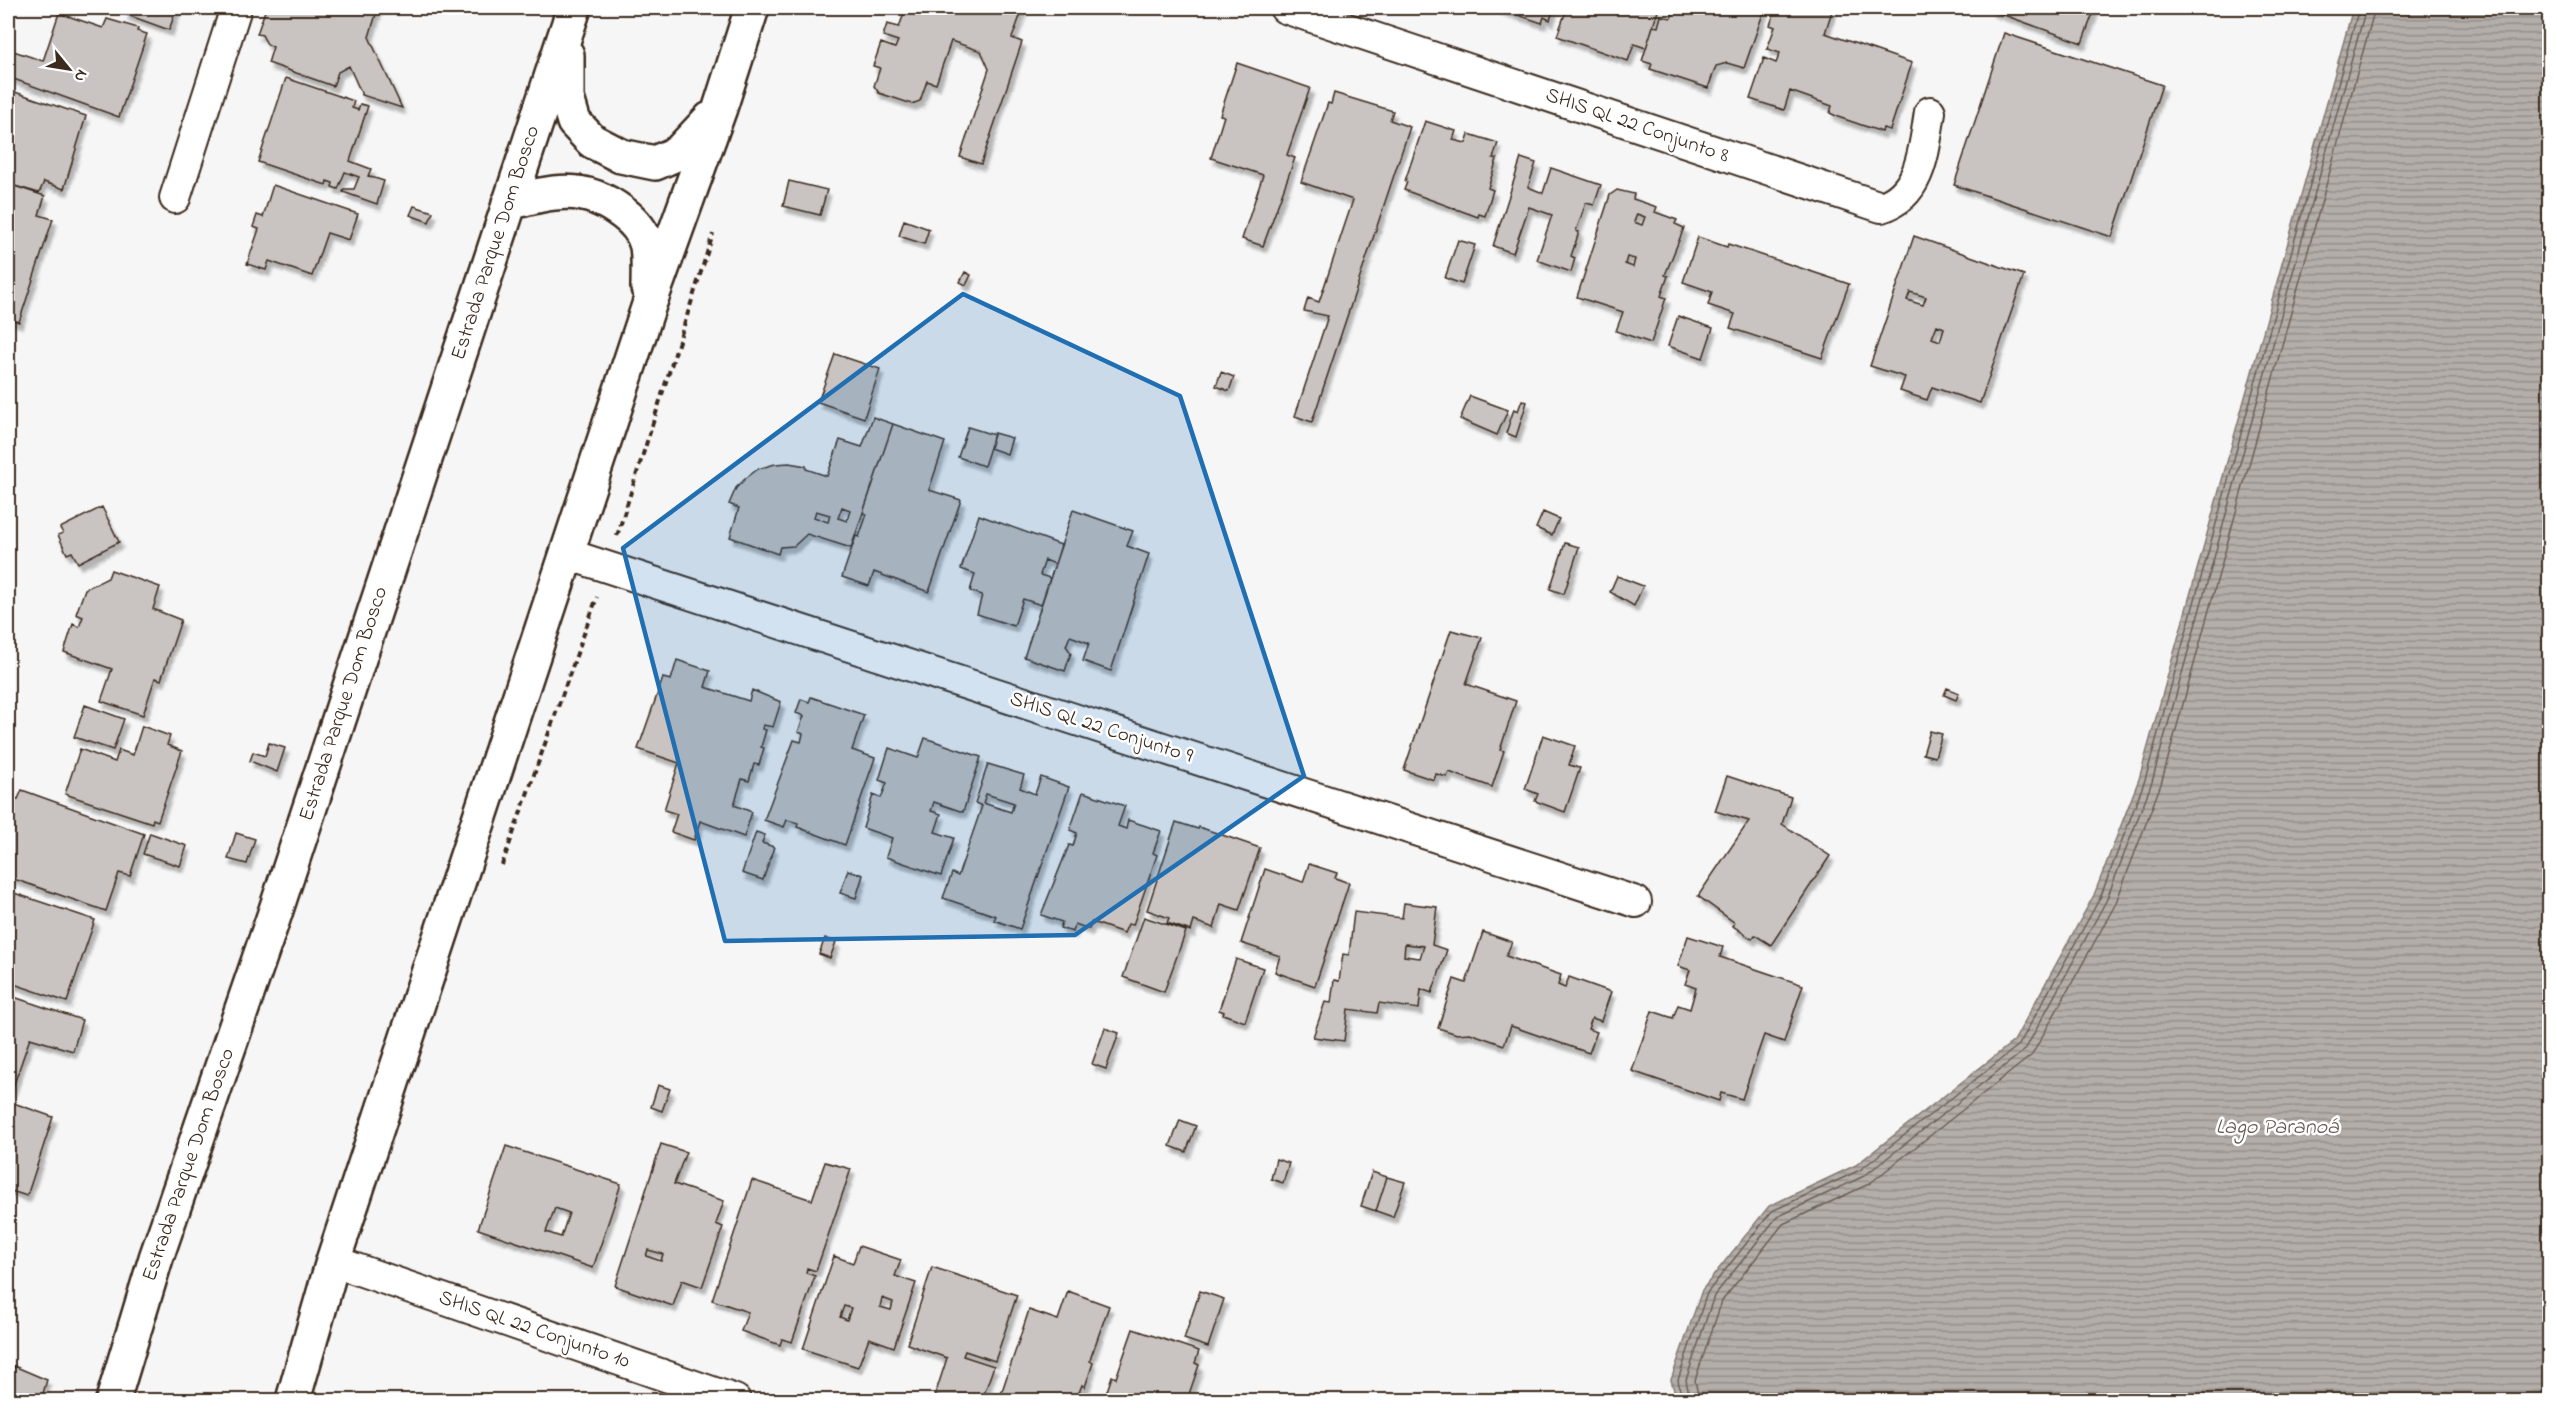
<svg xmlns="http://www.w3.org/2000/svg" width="2557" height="1408" viewBox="0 0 2557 1408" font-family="'Indie Flower',sans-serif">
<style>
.water{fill:url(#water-rules);stroke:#847972;stroke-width:1.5}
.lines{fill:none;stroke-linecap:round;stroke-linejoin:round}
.shore{stroke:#6b5f56;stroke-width:1.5}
.building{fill:#c9c3c1;stroke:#3b2a1e;stroke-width:1.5;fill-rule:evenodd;filter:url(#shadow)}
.street-casing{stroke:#3b2a1e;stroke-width:34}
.primary-casing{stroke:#3b2a1e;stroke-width:38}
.path{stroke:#3b2a1e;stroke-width:4;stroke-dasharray:6 4.5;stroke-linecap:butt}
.street{stroke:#fff;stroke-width:30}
.primary{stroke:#fff;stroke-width:33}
.marked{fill:#1f6fb2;fill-opacity:0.2;stroke:#1f6fb2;stroke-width:4.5;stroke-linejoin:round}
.labels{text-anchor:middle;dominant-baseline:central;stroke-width:5;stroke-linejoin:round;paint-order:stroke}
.street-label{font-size:21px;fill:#3b2a1e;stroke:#fff}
.water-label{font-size:22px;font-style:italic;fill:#65584f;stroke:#fff}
</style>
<defs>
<pattern id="water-rules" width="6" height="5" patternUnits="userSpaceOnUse" patternTransform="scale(1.5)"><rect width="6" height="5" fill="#b4aeaa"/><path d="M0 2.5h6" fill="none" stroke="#948e8a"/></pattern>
<filter id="shadow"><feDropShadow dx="3.5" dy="6" stdDeviation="1.5" flood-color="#0004"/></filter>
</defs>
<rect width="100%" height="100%" fill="#f7f6f6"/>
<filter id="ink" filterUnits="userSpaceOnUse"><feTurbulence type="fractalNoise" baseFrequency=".0167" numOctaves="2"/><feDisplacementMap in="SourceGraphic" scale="12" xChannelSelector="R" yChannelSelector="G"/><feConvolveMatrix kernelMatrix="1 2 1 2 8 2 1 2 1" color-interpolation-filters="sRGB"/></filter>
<g filter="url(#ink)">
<path class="water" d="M2353,8H2549V1400H1677L1671,1380L1702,1290L1769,1206L1856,1165L2014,1041L2094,895L2139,779Z"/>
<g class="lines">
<path class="shore" d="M1682,1400L1678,1380L1707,1293L1772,1211L1860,1170L2019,1045L2100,898L2145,780L2359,8
M1690,1400L1686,1380L1714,1296L1777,1217L1864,1176L2025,1050L2106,901L2152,782L2366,8
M1699,1400L1695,1380L1722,1301L1783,1224L1869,1184L2032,1055L2115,905L2161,784L2375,8"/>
</g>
<path class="building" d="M127,8H177L169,30L125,14Z
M266,8H378L369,37L402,108L362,95L349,66L338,72L333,86L268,63L273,47L267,44L262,35L257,34Z
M906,8H1023L1012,38L1022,42L981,164L960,157L989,69L981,51L951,41L936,84L927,81L920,101L912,104L879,93L874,86L880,68L873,66L881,43L895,48L898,41L883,36L887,24L899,27Z
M1497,8H1554L1550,20L1544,17L1542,23Z
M1567,8H1659L1646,48L1634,44L1628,61L1557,36Z
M1675,8H1765L1744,68L1727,63L1716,66L1708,88L1650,69L1652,64L1642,61L1653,26L1658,27L1661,16L1671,18Z
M1776,8H1833L1825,33L1912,63L1890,130L1883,128L1882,132L1838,117L1830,113L1832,106L1790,91L1784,110L1750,99L1764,58L1776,63L1780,53L1767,49L1775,27L1770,25Z
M1991,8H2095L2082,43L1990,10Z
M59,13L103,28L107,19L138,28L137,31L147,34L119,117L8,77V49L43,61Z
M2004,33L2162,85L2112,237L1954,185Z
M1237,63L1310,88L1287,155L1295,158L1263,246L1242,239L1263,175L1211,158L1224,116L1220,115Z
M286,78L354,101L352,108L358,110L360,104L368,106L350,161L371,169L368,176L384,181L377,204L343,192L344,189H354L359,177L345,172L338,189L332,187L333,183L327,181L326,185L258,162Z
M12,91L86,116L64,189L44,182L39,193L8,184V104Z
M1334,93L1393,111L1390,120L1410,127L1312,422L1295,416L1328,316L1304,311L1308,298L1319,302L1353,200L1301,182L1328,103L1331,104Z
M1425,121L1456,131L1453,140L1466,143L1469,134L1498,143L1493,158L1497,159L1488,188L1493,190L1485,216L1479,214L1478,217L1404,190L1407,182L1405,181Z
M1521,158L1536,163L1528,187L1543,193L1551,168L1601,185L1594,205L1586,203L1576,231L1579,232L1571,256L1575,258L1571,272L1537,260L1552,215L1529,207L1513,253L1493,246Z
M789,181L827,190L820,215L783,206Z
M8,184L45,196L39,215L53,219L19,322L8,318Z
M273,185L358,214L349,240L327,233L312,276L269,261L266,270L247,264L259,229L253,227L257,215L263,217Z
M1617,190L1634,194L1633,199L1657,207L1655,212L1677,220L1675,224L1684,228L1665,275L1668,276L1661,296L1666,298L1651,343L1616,331L1623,312L1577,297L1610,195ZM1637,214L1645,217L1642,225L1634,222ZM1627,257L1635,259L1633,267L1625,264Z
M414,206L433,212L429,222L410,215Z
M904,220L929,229L924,244L899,236Z
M1914,236L2024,275L1980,403L1932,387L1927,400L1900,391L1905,377L1870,366ZM1910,292L1926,297L1923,305L1907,300ZM1937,325L1944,328L1940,341L1932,338Z
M1698,237L1727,247L1728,244L1849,284L1822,358L1730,328L1735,314L1708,305L1712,292L1683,282Z
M1458,240L1475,245L1462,284L1445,278Z
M965,272L971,275L966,285L960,282Z
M1678,316L1713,328L1703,358L1668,346Z
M835,354L880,369L864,418L818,402Z
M1221,372L1234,377L1229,391L1216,386Z
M1470,396L1508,410L1497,435L1460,419Z
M1522,400L1527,402L1516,437L1506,433L1514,409L1518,411Z
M873,417L893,424L851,548L807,534L794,546L780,547L778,554L730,537L739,508L729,504L736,488L746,478L758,469L775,464L789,463L806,466V469L827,476L840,440L862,447ZM842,507L850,510L847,521L838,518ZM816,511L830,515L828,522L814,517Z
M893,424L945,442L929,490L961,500L929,592L874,572L869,586L842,577L856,536L859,537L867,514L863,513Z
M968,427L994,435L984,466L958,457Z
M994,433L1012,438L1007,454L990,448Z
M102,507L119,542L78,563L72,552L67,554L58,535L63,533L60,528Z
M1073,510L1133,531L1127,546L1149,554L1111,671L1083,661L1089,643L1070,636L1066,646L1071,653L1065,671L1024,657Z
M1543,512L1559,519L1552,535L1536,528Z
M979,515L1061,545L1055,564L1045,560L1040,575L1050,578L1041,605L1023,599L1014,626L977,614L982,595L970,591L975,574L961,569Z
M1565,543L1579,547L1564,594L1550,589Z
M111,570L160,587L153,609L181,620L161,680L155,678L143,715L101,701L112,669L64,652L73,624L79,627L83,617L76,614L85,589L108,578Z
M1617,576L1643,586L1634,606L1610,592Z
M1451,630L1482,638L1466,684L1516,701L1500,750L1504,751L1492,787L1449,772L1447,777L1436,774L1434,780L1404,770Z
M677,660L710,671L705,687L749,701L752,690L781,702L773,727L763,725L762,729L766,730L761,747L764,748L759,765L754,764L749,781L742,779L734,805L752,812L744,837L700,821L694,840L671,832L677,814L664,810L679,763L638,749L663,678L671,680Z
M1947,688L1959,693L1956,700L1944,695Z
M811,697L864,715L852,750L875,758L845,845L797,827L798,823L787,820L784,827L764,820L794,740L801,742L803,734L798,732L804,716L796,713L801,699L809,702Z
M85,705L124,719L113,750L74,737Z
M142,726L170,736L167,745L182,751L158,821L153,819L152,823L65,794L80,749L115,762L119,750L133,755Z
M1930,731L1942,734L1935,757L1923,754Z
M1543,735L1575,746L1569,765L1580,768L1565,812L1535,801L1538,794L1525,789Z
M925,738L981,757L963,812L934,802L931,811L941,814L935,832L954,838L941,876L886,857L892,838L863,828L873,795L881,798L887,783L879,780L889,748L918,758Z
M269,743L285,748L277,772L250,761L253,752L265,756Z
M988,764L1024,775L1020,788L1035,794L1041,777L1069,787L1020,929L994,920L996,916L943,898L952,873L958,876L982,806L975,803ZM986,794L1014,803L1011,812L983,803Z
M1727,776L1791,797L1782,824L1830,856L1771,945L1755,935L1752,939L1733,926L1735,923L1698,896L1749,821L1715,811Z
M22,790L144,834L130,876L119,873L106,911L8,877V826L10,816H8V796L18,799Z
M1083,792L1125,806L1118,826L1126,829L1128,820L1161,831L1153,853L1157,855L1133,925L1128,924L1124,933L1092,922L1089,929L1075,924L1073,932L1060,928L1062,922L1041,915L1069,845L1073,846L1077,833L1070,830Z
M1176,822L1198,829L1199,827L1260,848L1239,910L1221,904L1214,928L1194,921L1191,931L1167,923L1169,918L1147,910Z
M756,832L765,835L762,843L774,847L763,880L742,873Z
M150,833L187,846L180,866L143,854Z
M236,833L255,839L247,864L228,859Z
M1309,864L1337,873L1335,878L1349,883L1315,986L1275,972L1280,956L1241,943L1265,869L1303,882Z
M848,870L863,875L856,898L840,893Z
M8,891L95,920L67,1002L8,982V906L11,908L15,896L8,894Z
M1404,903L1437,907L1432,945L1447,950L1432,993L1421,989L1419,1009L1379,1003L1377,1013L1348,1009L1344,1041L1313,1037L1325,1002L1331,1003L1334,980L1339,981L1343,954L1349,955L1354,912L1402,918ZM1405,944L1424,946L1420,958L1404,956Z
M1144,917L1186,931L1164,992L1123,977Z
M1483,932L1512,942L1506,956L1561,975L1558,985L1565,988L1569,977L1611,992L1601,1021L1592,1018L1588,1029L1597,1032L1589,1053L1511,1026L1504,1045L1470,1033L1457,1034L1438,1028L1454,979L1466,983Z
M1688,936L1723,947L1720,957L1803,985L1784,1042L1764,1035L1742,1099L1721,1093L1719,1101L1632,1071L1652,1011L1673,1018L1678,1005L1690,1009L1696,988L1685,984L1690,970L1678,966Z
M825,938L836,942L830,958L819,954Z
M1236,959L1263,968L1245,1022L1223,1014L1224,1012L1219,1010Z
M8,995L82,1020L73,1051L30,1038L12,1090L8,1088Z
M1105,1028L1119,1033L1106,1069L1092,1064Z
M658,1085L670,1089L662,1111L651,1107Z
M8,1101L53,1117L27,1196L8,1190Z
M1180,1120L1196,1126L1186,1152L1170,1146Z
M661,1144L686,1152L674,1184L724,1201L716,1224L723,1227L702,1287L682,1280L673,1306L615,1286ZM648,1250L663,1254L661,1261L646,1256Z
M506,1146L621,1184L593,1268L478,1229ZM555,1208L569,1213L561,1237L546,1232Z
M1276,1159L1289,1163L1283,1183L1271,1179Z
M825,1162L851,1169L816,1271L807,1268L806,1273L815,1276L792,1342L782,1339L780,1345L741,1331L748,1312L712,1300L752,1180L812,1200Z
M1372,1172L1387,1177L1376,1211L1361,1206Z
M1387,1177L1405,1182L1393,1217L1376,1211Z
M859,1246L901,1260L895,1276L916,1283L894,1347L869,1338L858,1367L803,1349L834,1256L853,1263ZM882,1298L893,1302L891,1310L880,1307ZM844,1306L851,1308L847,1320L840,1317Z
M932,1267L1017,1295L995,1361L965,1351L963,1356L994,1366L982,1400H952L935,1395L947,1358L907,1344Z
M1068,1291L1109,1306L1091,1357L1090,1361L1093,1363L1085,1387L1082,1385L1076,1400H999L1029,1310L1058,1320Z
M1200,1291L1224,1299L1208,1347L1184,1339Z
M1133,1329L1199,1351L1195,1363L1199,1365L1187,1400H1104L1112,1376L1116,1378Z
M14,1366L47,1380L41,1400H20L8,1395L14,1379L10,1377Z"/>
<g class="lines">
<g class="street-casing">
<path id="street" d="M1285,8L1881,207C1922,195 1924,148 1930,112
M175,198L236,8
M567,554L1636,902
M333,1261L735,1400"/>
</g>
<g class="primary-casing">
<path id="primary" d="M567,55V98L574,122L592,141L621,156L655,163L678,153L710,119
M509,203C553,191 584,183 623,213C634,221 644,233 647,246C649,260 648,275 648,288
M113,1400L156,1258L274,916L574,8
M293,1400L333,1261L649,305L720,108L752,8"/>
</g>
<path class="path" d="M617,536L713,234
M502,865L597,597"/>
<use href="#street" class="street"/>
<use href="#primary" class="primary"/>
</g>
</g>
<path class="marked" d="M963,294L1180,396L1304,776L1075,935L725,941L623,548Z"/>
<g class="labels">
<g class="street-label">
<text transform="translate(1637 126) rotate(19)">SHIS QL 22 Conjunto 8</text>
<text transform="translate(496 243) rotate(-72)">Estrada Parque Dom Bosco</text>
<text transform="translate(344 704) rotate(-72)">Estrada Parque Dom Bosco</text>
<text transform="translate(1101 728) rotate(18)">SHIS QL 22 Conjunto 9</text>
<text transform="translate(189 1165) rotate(-71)">Estrada Parque Dom Bosco</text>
<text transform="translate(534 1330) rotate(19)">SHIS QL 22 Conjunto 10</text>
</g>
<g class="water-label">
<text x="2277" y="1128">Lago Paranoá</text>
</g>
</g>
<rect width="2557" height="1408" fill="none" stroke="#fff" stroke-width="30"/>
<rect x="15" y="15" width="2527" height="1378" fill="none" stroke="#3b2a1e" stroke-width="2" filter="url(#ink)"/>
<g transform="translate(69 69) rotate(120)" stroke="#ffffff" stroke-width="4.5" paint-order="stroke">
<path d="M0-4.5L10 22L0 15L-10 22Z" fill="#3b2a1e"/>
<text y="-9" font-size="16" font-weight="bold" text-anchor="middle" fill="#3b2a1e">N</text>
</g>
</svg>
